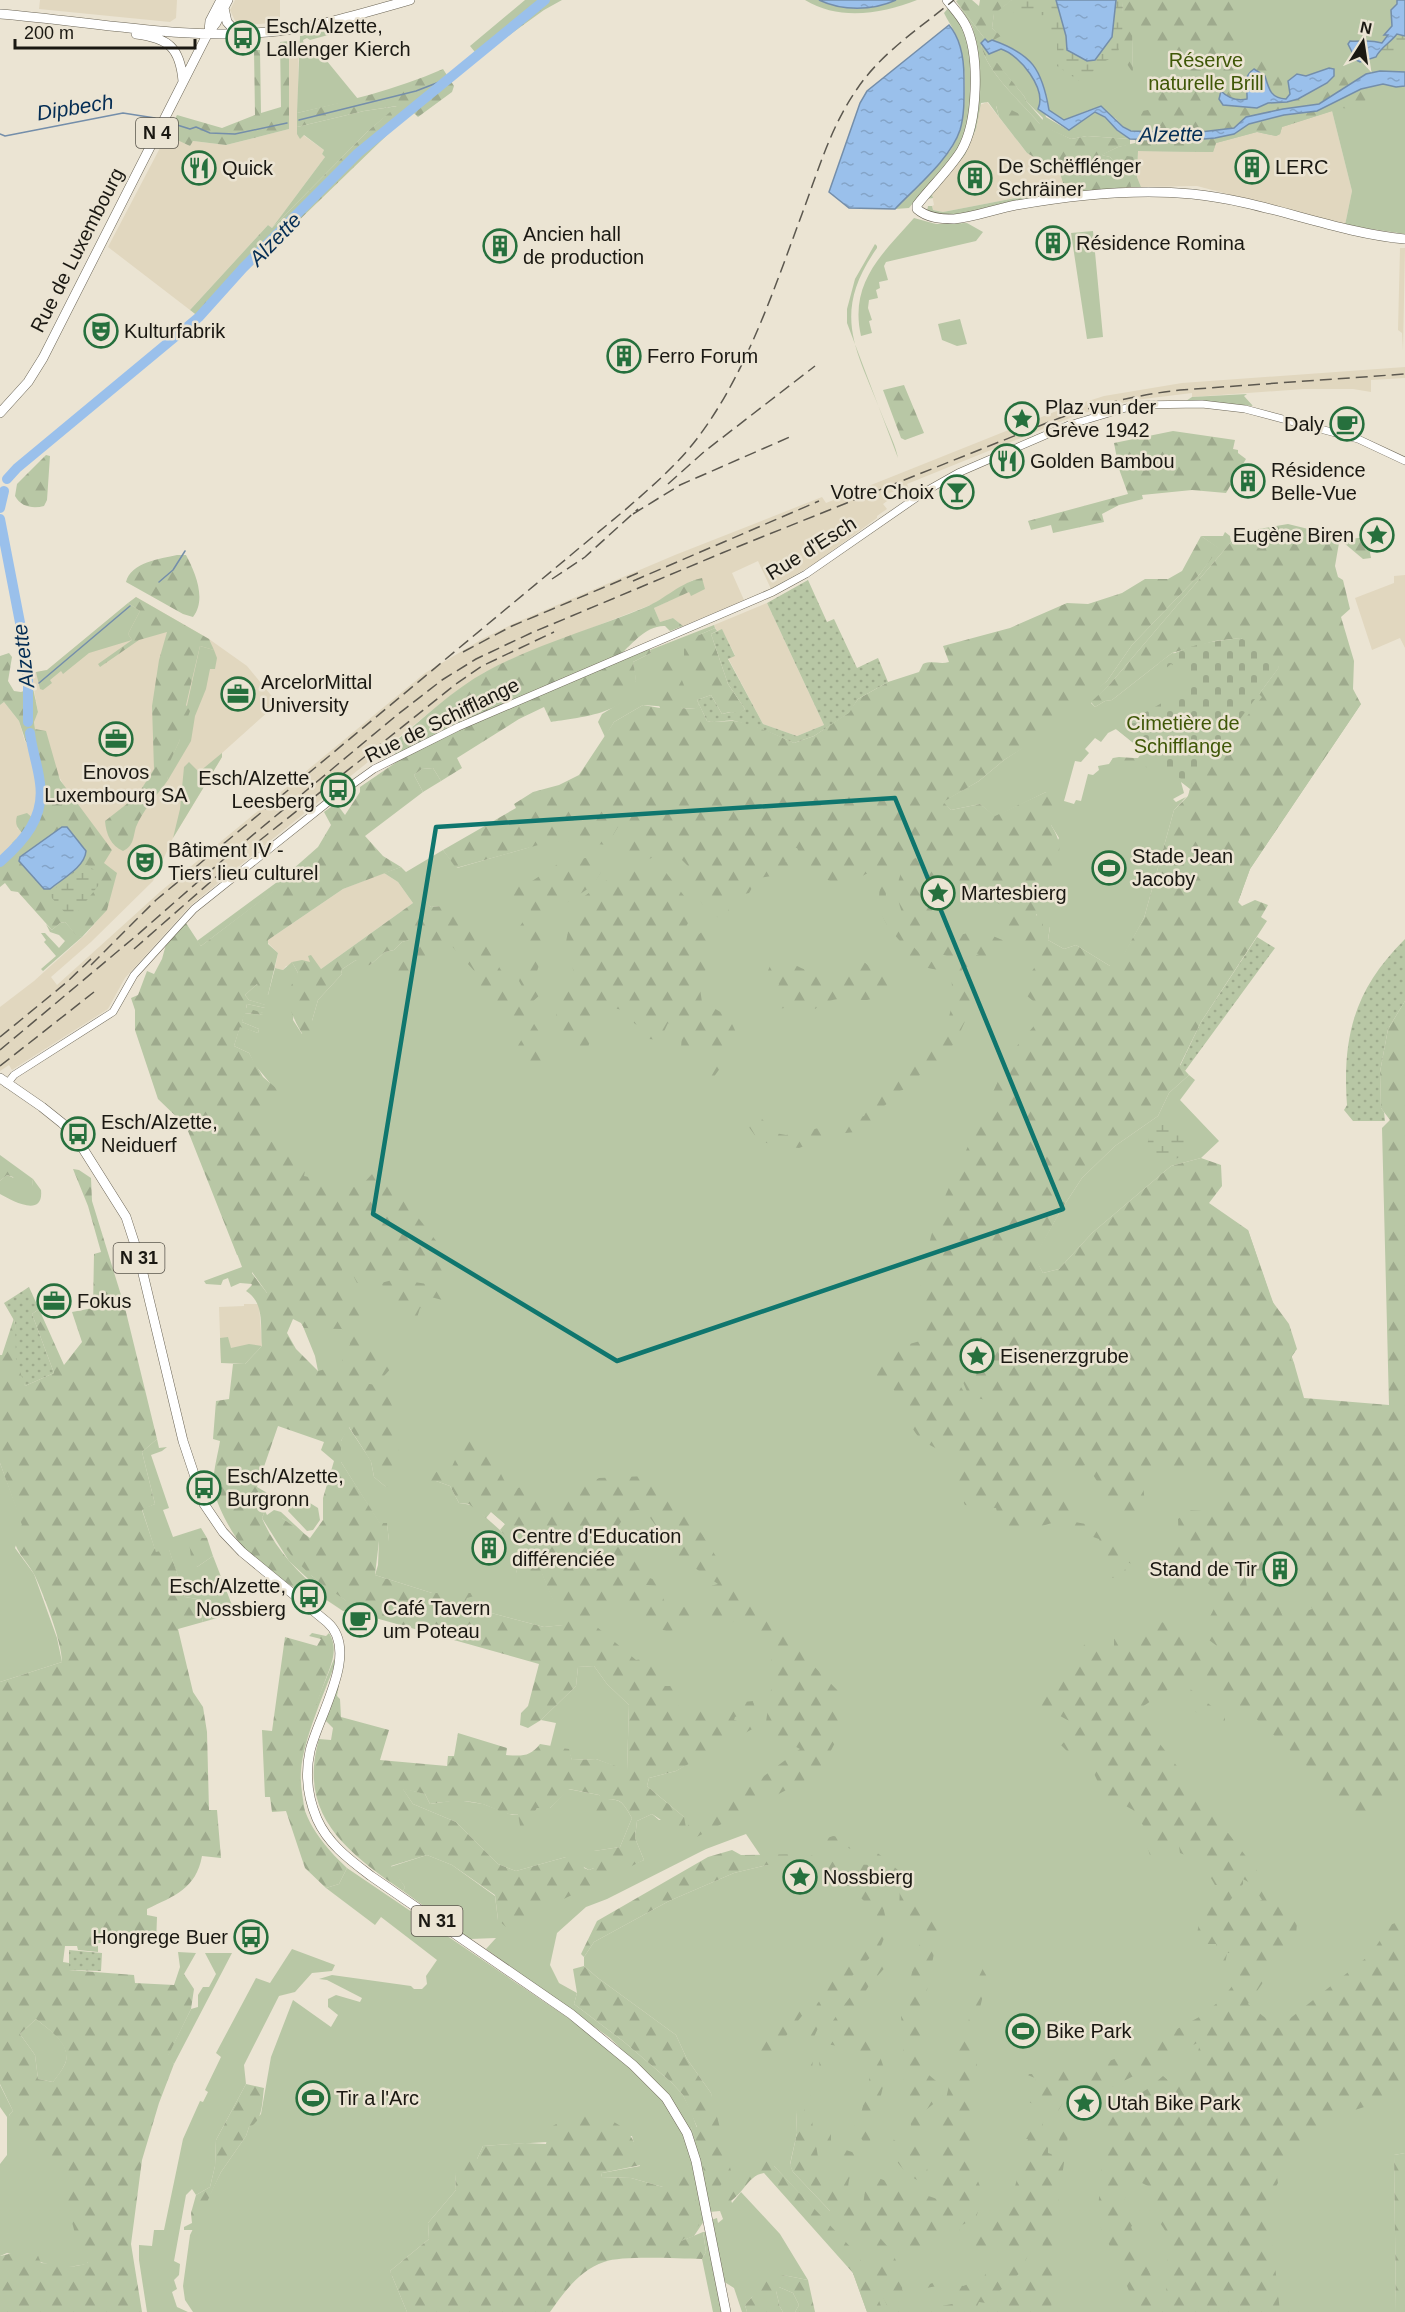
<svg xmlns="http://www.w3.org/2000/svg" width="1405" height="2312" viewBox="0 0 1405 2312" font-family="Helvetica,sans-serif">
<style>
.built{fill:#e1d7bf}
.green{fill:#b8c7a5;fill-rule:evenodd}
.forest{fill:url(#forest-firs);fill-rule:evenodd}
.wetland{fill:url(#wetland-marsh)}
.cemetery{fill:url(#cemetery-stones)}
.garden{fill:url(#garden-dots)}
.water{fill:url(#water-ripples);stroke:#748eaa;stroke-width:1.5}
.lines{fill:none;stroke-linecap:round;stroke-linejoin:round}
.stream{stroke:#748eaa;stroke-width:1.5}
.river{stroke:#9ac0eb;stroke-width:10}
.minor-casing{stroke:#6b6556;stroke-width:8}
.major-casing{stroke:#6b6556;stroke-width:10}
.minor{stroke:#fff;stroke-width:7}
.major{stroke:#fff;stroke-width:9}
.rail{stroke:#5c584f;stroke-width:1.5;stroke-dasharray:12 6;stroke-linecap:butt}
.marked{fill:none;stroke:#0f766e;stroke-width:4.5;stroke-linejoin:round}
.labels{text-anchor:middle;dominant-baseline:central;stroke-width:5;stroke-linejoin:round;paint-order:stroke}
.shield{fill:#ebe4d3;stroke:#59554c;stroke-width:1.5}
.shield-label{font-size:18px;font-weight:bold;fill:#1a1812}
.poi-label{font-size:20px;fill:#1a1812;stroke:#ebe4d3;text-anchor:start}
.park-label{font-size:20px;fill:#3f5707;stroke:#ebe4d3}
.street-label{font-size:20px;fill:#1a1812;stroke:#ebe4d3}
.water-label{font-size:21px;font-style:italic;fill:#042d54;stroke:#ebe4d3}
</style>
<defs>
<pattern id="forest-firs" width="22" height="20" patternUnits="userSpaceOnUse" patternTransform="scale(1.5)"><rect width="22" height="20" fill="#b8c7a5"/><path d="M5 1l3.5 6h-7zM16 11l3.5 6h-7z" fill="#9eaa8d"/></pattern>
<pattern id="wetland-marsh" width="20" height="14" patternUnits="userSpaceOnUse" patternTransform="scale(1.5)"><rect width="20" height="14" fill="#b8c7a5"/><path d="M1 5h8M5 5V1M11 12h8M15 12V8" fill="none" stroke="#9eaa8d"/></pattern>
<pattern id="cemetery-stones" width="16" height="16" patternUnits="userSpaceOnUse" patternTransform="scale(1.5)"><rect width="16" height="16" fill="#b8c7a5"/><path d="M2 7V4a2 2 0 0 1 4 0v3zM10 15v-3a2 2 0 0 1 4 0v3z" fill="#9eaa8d"/></pattern>
<pattern id="garden-dots" width="8" height="8" patternUnits="userSpaceOnUse" patternTransform="scale(1.5)"><rect width="8" height="8" fill="#b8c7a5"/><path d="M2 2h.1M6 6h.1" fill="none" stroke="#9eaa8d" stroke-width="1.8" stroke-linecap="round"/></pattern>
<pattern id="water-ripples" width="26" height="14" patternUnits="userSpaceOnUse" patternTransform="scale(1.5)"><rect width="26" height="14" fill="#9ac0eb"/><path d="M2 4q2-2 4 0t4 0M15 11q2-2 4 0t4 0" fill="none" stroke="#84a4c8"/></pattern>
</defs>
<rect width="100%" height="100%" fill="#ebe4d3"/>
<path class="built" d="M40,0H177L176,18L170,22L39,9Z
M235,0H280V22L249,25L236,23L230,10Z
M289,41H299L297,134L303,135L324,150L322,154L325,157L272,228L268,225L190,310L108,247L172,125L174,130L193,141L226,145L289,129Z
M987,102L1027,153L1060,173L1071,183L1072,187L943,212L933,210L932,206L934,205L932,195L965,155L976,129L980,105Z
M1332,111L1352,191L1345,225L1197,186L1141,187L1137,177L1138,151L1213,152L1215,143L1257,132L1276,136L1281,127Z
M1400,248H1405L1403,351L1402,333L1398,330Z
M1405,367V378L1371,380V392L1353,389H1304L1192,397V393L1135,400L1080,414L907,484L909,489L899,493L898,490L887,494L890,499L883,504L887,509L877,516V518L814,564L771,589L758,561L732,573L744,600L683,626L673,618L660,622L654,608L689,591L691,595L693,580L653,604L512,659L485,672L451,695L191,905L125,978L108,1009L12,1070L9,1065L0,1071V1007L34,981L86,934L106,910L116,873L103,863L35,729L34,721L38,712L31,673L47,670L136,597L209,639L247,666L275,700L270,710L222,753V757L173,838L153,881L91,942L51,977L57,985L161,891L425,673L484,638L517,622L675,555L822,497L826,503L1054,412L1104,396L1182,383Z
M1405,575V648L1400,638L1372,650L1355,598L1394,583V576Z
M767,603L824,725L797,736L763,724L728,658L735,655L722,630L717,631L714,625Z
M4,702L19,721L25,742H31L40,785V802L34,821L30,816L17,828L27,836L22,842L16,839L12,843L16,848L0,862V705Z
M384,873L398,882L413,903L321,969L311,962L286,966L283,970L275,968L278,953L268,943V940L343,889Z
M244,1304H259L262,1346L221,1363L219,1307L244,1306Z"/>
<path class="green" d="M805,0H819L828,4L888,3L896,0H917C882,14 839,21 805,0Z
M1012,0H1056L1062,17L1116,6V0H1123L1122,6L1133,72L1131,0H1405V234L1345,225L1352,191L1332,111L1282,127L1280,134L1276,136L1257,132L1216,143L1213,152L1138,151L1137,177L1141,187H1131L1128,173L1122,165L1116,164L1110,157L1101,155L1118,147L1135,143V132L1123,127L1115,118L1089,110L1064,120L1049,110C1042,69 1031,53 992,40L1000,36L992,28L994,13Z
M956,1L985,39L981,43C984,70 1023,104 1041,125L1043,118L1027,102L1024,96L989,54L1001,49C1017,54 1036,77 1040,94C1042,101 1044,109 1046,117L1068,130L1095,112C1109,117 1118,131 1130,139L1087,136L1071,139L996,106L999,117L988,102L981,103L976,129L965,155L932,195L933,198L926,199L969,142L977,46L972,26Z
M949,7C954,14 960,21 964,30C975,58 974,112 963,139C953,162 926,188 909,208L895,209C913,190 933,171 950,151C969,125 969,61 955,33C952,26 947,20 944,13Z
M356,24L357,27L310,40L307,38L303,40L304,45L313,44L358,99L297,113L300,36L341,27L342,29Z
M398,106L368,131L272,228L325,157L322,154L324,150L304,135L300,139L297,134V127L364,111Z
M1072,187L1079,192L965,214L942,216L927,211L928,206H932L933,210L943,212Z
M914,218L936,224L967,223L983,232L976,241L886,262L884,266L888,280L879,282L880,288L876,290L878,298L869,300L868,308L872,320L869,321L872,333L861,336C849,283 882,254 914,218Z
M1093,231L1103,337L1087,339L1071,233Z
M875,244L877,246V248C829,316 858,351 884,420C889,432 896,447 898,458L847,323V309L855,279Z
M960,319L967,344L957,346L942,340L938,324Z
M1247,394L1244,396L1253,406L1186,401L1192,397Z
M1225,532L1230,536L1231,542L1110,684L1091,703L1095,707L1105,701L1112,700L1172,653L1279,667L1259,694L1285,669L1361,704L1250,869L1238,902L1093,1142L1022,1279L1248,1230L1294,1363L1312,1535L1405,1397V2153L1394,2155L1396,2312H867L840,2237L774,2166L735,2180L727,2188L732,2203L741,2192L780,2234L808,2280L783,2275L779,2287L793,2293L799,2305L795,2312H783L780,2307L776,2291L752,2297L745,2305L747,2312H742L734,2288L723,2281L711,2220L717,2218L718,2223L723,2219L720,2211L709,2212L698,2154L670,2097L610,2038L486,1949L496,1938L470,1939L403,1891L405,1887L390,1867L427,1855L452,1865L495,1896L498,1920L644,1860L635,1838L637,1821L652,1814L659,1820L684,1817L647,1786L649,1778L676,1771L694,1760L524,1546L516,1573H542L564,1625L544,1627L465,1606L467,1598L473,1593H432L375,1575L378,1565L379,1541H389L387,1524H380L341,1462V1441L348,1426L371,1461L374,1477L386,1487L318,1371L315,1356L300,1319L267,1293L252,1272V1284L240,1283L231,1287L228,1278L223,1280L221,1285L206,1284L204,1281L242,1267L212,1187L270,1083L255,1065L249,1053L234,1046L240,1026L258,1033L259,1029L242,1022L244,1013L263,1015V1013L246,1009L247,1004L265,1008V1005L249,1000L245,995L257,984L268,995L275,968L283,970L292,962L298,973L293,1020L302,1034L312,1021L318,1000L342,974L341,970L356,960L370,965L385,952L394,950L402,942L409,940L418,923L441,906L431,907L426,903H413L398,882L384,873L401,867L406,872L443,850L457,868L527,848L608,814L854,839L998,822L1082,1045L1152,918L1190,789L1181,782L1184,793L1173,799L1176,802L1186,797L1174,810L1144,918L1118,966H1110L1076,945L1064,949L1048,940L1050,927L1043,926C1019,892 1042,870 1059,838L1051,825L1046,792L995,817L980,804L951,810L942,802L979,781L1004,760L1022,748L1107,681L1132,645L1200,574L1218,548L1201,536H1223ZM1116,729L1143,751L1138,758H1113L1109,764L1098,766L1099,770L1093,775L1088,774L1081,801L1076,800L1074,804L1064,801L1075,761L1081,762L1089,753L1085,749L1095,738L1101,742L1108,733ZM445,1471L505,1524L511,1540L472,1505L459,1503L450,1486L436,1481ZM746,1834L767,1865L734,1873L669,1901L594,1942L584,1957V1966L598,1978L676,2035L687,2059L711,2093L721,2181L716,2193L691,2127L697,2128L691,2111L683,2095L671,2082L623,2041L574,2004L577,1993L559,1983L550,1965L557,1933L586,1907L607,1899L706,1849ZM796,2111L830,2211L793,2172L790,2164L797,2133Z
M128,603L140,611L128,634L132,640L89,653L63,674L61,671L50,680L52,683L43,690L40,689L36,672L47,670Z
M714,625L715,628L699,635L698,671L711,685V695L697,700L699,704L696,709L643,705L614,722L605,737L598,722L602,714L620,703L636,681L633,662L651,653L650,650Z
M200,646L214,650L217,658L215,669H210L206,689L195,716L191,741L168,780L165,770L179,742Z
M222,753V757L173,838L180,809L184,767L189,762L199,772Z
M433,768L441,781L423,792L414,775L422,769Z
M284,877L283,884L201,946L197,941Z
M65,922L77,935L82,937L43,971L41,969L56,956L44,942L46,940L41,933H45L59,948L65,941L59,935L50,932L46,924L52,930L60,923Z
M1189,1075L1195,1080L1180,1100L1219,1141L1201,1158L1171,1166L1092,1233L1059,1269L1043,1273L1034,1257L1061,1210L1082,1178L1115,1146L1158,1116L1169,1093Z
M7,1175L32,1186L33,1179L41,1190C44,1219 11,1200 0,1194V1181Z
M228,1337L231,1348L249,1344L262,1346L245,1364L221,1363L220,1338Z
M157,1439L159,1448L167,1447L162,1451L151,1455L169,1508L163,1510L173,1537L201,1528L207,1538H194L197,1567L213,1556L235,1613L203,1622L197,1599L185,1597L169,1550L156,1553L142,1509L155,1504L142,1452Z
M0,1463L23,1525L15,1548L34,1574L57,1638L62,1662L0,1682Z
M293,1502L307,1508L310,1503L318,1508L320,1520L313,1530L307,1531L288,1511Z
M274,1510L281,1512L310,1539L282,1518L312,1576L351,1604L354,1612L343,1611L319,1595L321,1591L289,1561L262,1518L265,1511L267,1515Z
M334,1659L335,1664C324,1694 303,1740 301,1771C300,1785 303,1798 305,1812C283,1772 319,1698 334,1659Z
M594,1666L607,1684L629,1705L627,1771L596,1759L572,1760L568,1749L550,1747L556,1723L541,1720L576,1686L578,1667Z
M402,1788L425,1794L430,1804L457,1800L483,1804L512,1815L534,1812L537,1808H550L568,1789L599,1795L607,1800C622,1797 625,1807 632,1818L620,1847L594,1851V1868L589,1870L566,1857L516,1871L498,1864L456,1822L413,1804Z
M347,1868C406,1908 465,1948 524,1988C573,2022 631,2056 667,2105C692,2140 696,2181 704,2221L694,2236L679,2242L663,2187L631,2178L601,2177L602,2173L640,2166L632,2136C582,2141 533,2142 483,2146L477,2159L455,2174L456,2190L428,2223L429,2239L390,2271L407,2312H193L185,2300L183,2286L190,2235L221,2172L246,2136L249,2127L261,2114L271,2057L293,2000L331,2027L338,2015L328,2007V1999L336,1995L360,2002L362,1998L327,1980L319,1979L332,1975L411,1986L414,1989H422L427,1984L426,1976L437,1960L381,1917L375,1925L326,1888L339,1884Z
M292,1949L335,1965L332,1971L312,1973L295,1992L279,1996L244,2065L246,2084L216,2140L215,2166L210,2187L196,2195L192,2189L186,2195L174,2261L180,2264L179,2275L174,2280L177,2289L172,2292L177,2307L188,2312H147L139,2260V2245L152,2246L154,2230H164L183,2139L200,2101L203,2102L208,2092L205,2090L221,2057L216,2053L256,1978L270,1983Z
M205,1953H232L174,2064L167,2057L191,2009L198,2007V1995L203,1987H209L216,1974Z
M36,2019C49,2030 70,2042 66,2061C64,2068 57,2077 53,2082L38,2079L35,2055L20,2034Z
M0,2085L13,2111L9,2115L69,2166L88,2264L62,2268L7,2253L0,2256V2164L7,2155V2117L0,2107Z
M703,2232H706L723,2312H713L702,2259L706,2252Z"/>
<path class="forest" d="M525,0H562L544,10L479,57L470,46Z
M958,0H972L979,6L980,0H1012L994,14L992,28L1001,36L988,43L956,1Z
M1123,0H1258L1250,9L1229,11L1227,21H1234L1236,25L1233,28L1237,49L1249,61L1267,59L1273,65L1282,66L1284,70L1282,86L1288,88L1290,94L1287,99C1271,98 1269,90 1265,76L1245,89L1247,99C1238,101 1228,98 1221,91L1219,99L1257,108L1268,103L1298,99L1327,83L1334,76L1350,73L1354,81L1319,104L1283,109L1242,122L1234,128L1192,133L1140,132L1139,122L1142,111L1160,108L1158,97L1161,76L1175,72V59L1169,55L1155,53L1148,42L1132,29L1133,73L1123,58Z
M289,41V129L226,145L193,141L190,146L171,137L174,130L172,125L177,115L222,128L255,115L254,50H260L261,113L281,107L280,42Z
M981,43L1024,96L1027,102L1048,126H1044L1071,139L1087,136L1130,139V145L1118,147L1102,155L1110,157L1116,164H1121L1116,158L1119,155L1134,157L1133,163L1129,165L1131,187L1079,192L1072,187L1071,183H1063L1060,173L1027,153L999,117L996,105L997,104L1002,107L1001,105L1040,124C1022,103 984,70 981,43Z
M443,69L454,86L452,92L418,117L412,111L199,317L190,310L268,225L272,228L368,131L397,106L364,111L297,127V113C347,101 395,90 443,69Z
M1361,89L1365,93L1381,89L1392,90L1366,100L1352,109L1342,108L1282,127L1280,134L1276,136L1257,132L1216,143L1213,152L1138,151L1136,146L1139,140L1181,141L1234,134L1249,124L1284,115L1317,111Z
M904,385L924,433L905,440L901,438L883,390Z
M1173,431L1235,440L1233,449L1238,450V453L1246,459L1226,493L1192,490L1142,495L1143,499L1119,505L1102,514L1104,522L1053,533L1051,525L1031,530L1028,521L1128,494L1119,469L1114,443Z
M46,455L50,456L47,500L44,506C33,509 21,507 15,496L17,484Z
M1288,524L1349,539L1367,537L1371,558L1363,559L1344,543H1339L1335,566L1338,577L1343,580L1350,609L1341,617L1354,661L1353,689L1361,704L1250,869L1238,902L1242,906L1255,900L1268,905L1261,917L1267,921L1201,1022L1180,1065L1189,1075L1169,1093L1158,1116L1115,1146L1082,1178L1061,1210L1035,1257L1043,1273L1059,1269L1092,1233L1171,1166L1201,1158L1221,1165L1222,1186L1209,1203L1248,1230L1272,1301L1289,1324L1297,1349L1290,1359L1294,1363L1304,1398L1389,1405L1382,1128L1390,1120L1381,1108L1380,1072L1388,1029L1405,1001V1773L1357,1827L1353,1826L1322,1780L1251,1714L1201,1677L1190,1675L1142,1707H1139L1137,1714L1297,1923L1296,1935L1248,2004L1278,2028L1371,1954L1390,1925L1405,1919V2094L1336,2116L1291,2154L1277,2177L1278,2183L1268,2200L1256,2203V2219L1266,2213L1270,2219L1280,2312H1137L1119,2265L1097,2220L1105,2132L1100,2118L1149,2088L1163,2076L1169,2081L1197,2055L1201,2041L1089,2099L1072,2117L1068,2136L1058,2203L1051,2312H995C1029,2285 1040,2277 1044,2231L1032,2233L1027,2257L1021,2272L986,2303L979,2302L975,2311L911,2312L957,2303L962,2297C951,2287 942,2284 927,2288V2285L943,2279L963,2286L983,2279L987,2271L994,2274L1009,2262L998,2250L953,2242L951,2235L953,2227L947,2222C944,2242 928,2248 911,2249L914,2257L907,2258L898,2250L891,2236L872,2229L890,2249L906,2280L902,2289L908,2303L902,2307L908,2312H890L879,2288L872,2255L793,2172L790,2165L797,2133L796,2111L804,2114L807,2035L817,2004L825,1994L829,1980L855,1952L875,1937L879,1925L876,1913L858,1895L831,1879L799,1865H767L734,1873L669,1901L594,1942L584,1957L581,1954L597,1921L708,1857L732,1850L741,1855L806,1854L842,1864L874,1865L887,1873L881,1898L888,1928L881,1946L832,1997L814,2037L810,2109L818,2157L833,2186L839,2192L848,2157L826,2150L818,2046C830,2022 848,2000 864,1979C875,1965 887,1960 891,1941L900,1935L902,1939L892,1960L870,1984L847,2021L875,2042L886,2074L868,2150L854,2126L860,2118L872,2068C868,2048 844,2048 827,2044L822,2047L826,2114L831,2128V2145L855,2153L859,2158C848,2178 845,2184 852,2207L862,2213L866,2183L878,2178L937,2199L949,2167L941,2157V2120L962,2030H966L973,2004L972,1991L987,1960L990,1967L974,2032L977,2068L967,2098L973,2101L975,2123L970,2151L978,2158L974,2171L983,2194L976,2218L960,2226L959,2232H971L981,2219L1011,2201L1028,2139H1013L1022,2124L1041,2115L1044,2118L1041,2133L1048,2137V2153L1057,2156C1060,2141 1059,2121 1069,2109C1077,2100 1086,2094 1093,2084L1063,2095L1062,2104L1056,2115H1049L1051,2104L1044,2108L1026,2101L1019,2094L1038,2086L1035,2078L1025,2074H1048L1066,2064L1070,2080L1084,2077L1096,2053H1099L1103,2074L1109,2061L1117,2058H1124L1201,2016L1222,1999L1240,1976L1238,1953H1227L1225,1965L1221,1964L1216,1944H1207L1201,1953L1196,1939L1200,1918L1205,1914L1219,1885H1215L1201,1861L1180,1853L1179,1846L1164,1850L1159,1847L1150,1855L1146,1843L1148,1833L1133,1810L1103,1793L1091,1767L1093,1760L1090,1751L1070,1754L1061,1745L1080,1727L1035,1702L1043,1688L1058,1677L1078,1654L1079,1650L1097,1633L1102,1640L1104,1651H1114V1639L1127,1635L1141,1642L1143,1634L1154,1621L1186,1626L1205,1657L1217,1646L1201,1634L1220,1597L1209,1584L1194,1574V1588L1176,1597L1160,1575L1161,1566L1179,1544L1178,1519L1190,1510L1218,1512L1223,1484H1215L1208,1467L1190,1471L1188,1479L1177,1478L1167,1459L1159,1464L1155,1479L1143,1483L1145,1505L1133,1517L1116,1512L1087,1465L1042,1475L1047,1484L1070,1492L1075,1522C1105,1527 1130,1537 1142,1567L1123,1561L1127,1576L1111,1578L1099,1539L1052,1523L1004,1537L996,1508L965,1505L958,1491V1459C946,1453 931,1447 921,1439C913,1433 896,1399 894,1390L878,1382L876,1371L885,1351L920,1341L923,1327L920,1283L931,1236L946,1194L1011,1053L1039,1020V1006L1020,990L1036,965L1033,959L1022,950L1007,928L1010,912L974,886L947,882L924,900L931,906L933,917L952,937L979,930L1007,942L1006,955L993,961L986,973L985,969L981,963L963,968L959,977L972,1001C964,1028 952,1052 931,1071H926L917,1077L911,1087L897,1092L892,1100L884,1106L883,1114L855,1132L836,1134L799,1148L775,1145L759,1141L738,1112L749,1110L761,1118L775,1133L786,1135L807,1131L864,1116L879,1089L905,1075V1066L947,1024L953,1002L951,971C939,970 921,969 912,960C906,955 905,946 899,940C879,918 874,902 884,873L866,874L844,886L811,874L797,848H789L793,858L785,861L798,868L793,880L778,875L758,878L749,893L732,897L729,906V923L708,912L694,892L695,873L674,852L655,851L654,857L631,866L617,853L638,831L621,822L607,845L556,840L456,868L443,850L516,808L514,804L533,792L559,785L579,775L614,722L643,705L660,708L657,699L661,661L672,656L688,695L681,708L695,709L699,704L707,721C716,723 722,721 731,721C746,720 779,736 794,743L814,736L848,713L858,699L888,682L919,672L923,664C932,660 940,665 949,662L943,646L1010,628L1067,603L1088,604L1122,593L1145,579H1168L1182,571L1201,536L1219,548L1200,574L1132,645L1107,681L1055,728L1004,760L979,781L943,802L951,810L980,804L995,816L1046,792L1053,797L1058,817L1051,825C1068,852 1056,859 1043,884L1035,883L1031,900L1039,902L1036,915L1043,919V926H1050L1048,940L1064,949L1076,945L1110,966H1117L1144,918L1174,810L1189,795L1190,789L1262,697L1259,694L1279,667L1241,638L1215,641L1172,653L1112,700L1105,701L1095,707L1091,702L1110,684L1231,542L1253,530ZM915,853L921,854C916,858 906,863 903,869C885,902 915,946 947,956C957,959 969,951 979,954C966,960 954,966 939,964C917,961 890,917 886,896C885,888 889,877 891,869ZM949,1350L969,1396L994,1402L988,1405L979,1417L961,1387L956,1374L940,1353L947,1352ZM1279,1536C1296,1551 1305,1588 1312,1609L1284,1619C1268,1581 1259,1581 1274,1538ZM1245,1540L1257,1544L1246,1561L1253,1569L1260,1572L1262,1592L1248,1594L1243,1561L1237,1558ZM1243,1879L1252,1884L1262,1900L1232,1911L1228,1903L1243,1884ZM1142,2183L1152,2188L1148,2204L1166,2232L1168,2248L1166,2300L1161,2301L1131,2227L1138,2219L1120,2208L1128,2192Z
M177,555H186C195,572 207,599 193,617L183,614L126,582C131,562 160,559 177,555Z
M702,578L705,589L691,596L689,592L654,608L660,622L673,618L683,626L670,631L665,626C646,625 630,646 617,658L648,646L651,653L633,662C634,668 636,675 636,681C632,714 575,718 551,722L544,707L519,719L457,758L462,768L441,781L433,768L422,769L414,775L423,792L365,836L383,856L401,867L343,889L268,940V944L278,953L268,995L261,993L257,984L245,995L249,1000L266,1005L265,1008L247,1004L246,1008L264,1013L263,1015L245,1013L242,1022L259,1029L258,1033L240,1027L234,1046L249,1053L263,1077L282,1093L278,1107L256,1116L266,1139L298,1155L306,1166L304,1176L359,1188L374,1172L382,1171L451,1260L446,1275L417,1274L395,1269L371,1283H357L352,1273L342,1269L344,1286L363,1297L365,1335L390,1351L395,1364L384,1376L361,1373L356,1382L383,1386L397,1416L399,1472L393,1487H386L374,1477L371,1461L349,1427L341,1441V1462L380,1523H387L389,1541H379L375,1575L432,1593H474V1596L467,1598L465,1606L544,1627L563,1625L542,1574L533,1573L525,1581L516,1573L522,1548L525,1544L523,1542L512,1543L500,1530L505,1524L491,1512L486,1518L469,1504L459,1503L450,1486L436,1481L423,1489L419,1483L438,1471H450L460,1449L456,1440L465,1434L490,1452L509,1490L530,1485L554,1502L599,1478L647,1476L702,1534L725,1571L780,1625H770L792,1637L802,1648L805,1657L839,1692L838,1737L826,1760L811,1777L691,1840L688,1825L708,1818L800,1749L769,1733L765,1728L773,1677L770,1645L738,1619L726,1626L720,1636L711,1617L701,1614V1607L709,1603L703,1588L718,1584L679,1557L648,1515L652,1513L638,1510L627,1512L619,1525L629,1532L623,1544L644,1564L655,1560L657,1566L644,1576L661,1582L672,1575L675,1579L672,1586L669,1587L661,1582L657,1586L646,1585L647,1595L663,1598L667,1607H687L691,1618L690,1625C684,1626 677,1630 671,1631C657,1633 641,1614 634,1604L620,1601L590,1607L597,1627L636,1660L649,1658L662,1686H679V1706L702,1709L715,1715L734,1711L735,1703L753,1701L755,1708L735,1717L734,1720L756,1727L676,1771L649,1778L647,1786L684,1817L688,1838L652,1814L637,1821L635,1838L644,1860L506,1927L498,1920L495,1895L452,1865L427,1855L391,1866L405,1887L403,1891C347,1852 297,1815 319,1739L331,1740L333,1728L325,1720L337,1683L339,1684L337,1696L340,1699L341,1717L389,1730L380,1760L447,1766L448,1756H454L458,1733L507,1748L506,1755C522,1756 530,1757 540,1744L569,1749L572,1760L596,1759L627,1770L629,1705L607,1684L594,1666L578,1667L576,1686L541,1720L528,1728L520,1725L521,1713L528,1706L539,1664L354,1612C349,1599 336,1595 326,1587C308,1574 274,1543 273,1520L276,1517L282,1518L310,1538L323,1520V1498L334,1461L321,1450L324,1442L278,1426L257,1487L269,1494L263,1507L265,1511L262,1518C274,1547 297,1572 321,1592L319,1595C302,1600 258,1562 244,1548C233,1536 218,1508 214,1491C211,1479 218,1454 220,1441L213,1439L216,1401L229,1399L233,1364H245L262,1346C260,1326 265,1303 246,1291L252,1285L247,1275L251,1272L267,1293L273,1292L299,1317C290,1293 264,1272 245,1255H237L186,1126L158,1099L135,1030V1010L131,998L138,995L147,971L154,974L162,959L168,937L184,920L201,946L282,884L284,877L318,847L331,825L324,812L336,803L345,815L360,792V787L398,761L392,744C423,719 452,690 487,671C537,644 593,629 646,607C665,599 681,582 702,578ZM293,1319L301,1323L304,1328L342,1329L350,1336V1344L340,1365L318,1371L296,1349L287,1333ZM403,1789L425,1794L430,1804C448,1801 464,1799 482,1804C494,1807 506,1817 518,1814L521,1831L531,1834L541,1827L534,1813L537,1808H550L569,1789L599,1795L603,1799L597,1804L596,1811L603,1816H608L612,1811L608,1800C622,1797 625,1807 632,1818L620,1847L594,1851V1868L589,1870L584,1868L583,1862L577,1857H566L516,1871L498,1864L456,1822L413,1804Z
M136,597L209,639L214,650L200,646L186,705L190,711L179,742L166,770L168,780C158,794 142,811 136,827C133,837 134,846 123,851C111,846 106,834 105,821L137,796L154,769L152,706L159,660L167,632L139,640L100,667L98,664L132,640L128,634L140,611L128,603Z
M715,628L717,631L711,634L728,684L745,709L739,714L730,712L722,714L711,695V685L693,681L692,678L697,671L684,667V649L699,635Z
M9,653L12,657L8,681L14,691L21,692L29,689L23,683L21,666L28,664L38,712L34,722L35,729L46,731L60,780L112,850L104,863L117,873L107,910L82,937L77,936L65,922L60,923L52,930L18,892L11,891L5,883L0,887V862L16,848L12,843L16,839L23,842L26,836C19,830 14,826 17,816L27,813L35,820C43,790 37,772 31,742H26L19,721L4,702L0,705V656ZM62,827H67L86,851C85,867 62,879 50,889H44L19,861L20,857Z
M1119,757L1148,759L1171,773L1172,780L1168,785C1154,763 1133,763 1110,764L1113,758Z
M597,857L601,872L592,886L559,908L548,904L538,934L545,946L534,981L541,994L531,1003L519,981L522,972H526L530,959L518,929L531,910L524,903L516,912L509,909L512,899L501,900L500,895L504,888L526,885L564,860Z
M646,868L647,876L664,870L685,897L692,915L684,931L695,937L703,931L710,937L702,959L709,964L699,982L702,1002C725,1014 731,1015 739,1042L713,1078L704,1076L705,1066L710,1055L691,1043L692,1054L687,1057L681,1048L682,1034L668,1023L660,1040L649,1039L648,1028C636,1028 629,1019 623,1010L608,1007L595,1022L585,1059L564,1047L556,1018L563,972L574,973L566,942L570,921L579,900L607,880L626,876L632,870Z
M413,903H427L431,907L441,906L457,912L480,936L544,1040V1064L536,1065L527,1060L522,1062C513,1051 517,1047 524,1036L477,990V974L449,943V937L436,953L417,970L414,977H406L398,971C401,950 420,948 426,928L419,923L417,938L402,942L394,950L385,952L370,965L360,966L356,960L341,970L342,974L318,1000L312,1021L318,1028L311,1045C297,1029 292,1015 286,995L298,973L292,962L302,960L310,962L308,956L311,955L321,969Z
M773,959C786,960 794,965 806,970C825,978 846,970 863,961L870,967L887,969L890,978L887,995C880,997 873,999 867,1000C842,1000 838,994 815,1009L809,1004L778,1009L771,1007L779,984L767,973Z
M0,1155L33,1179L32,1187L16,1184L13,1177L7,1175L0,1181Z
M73,1169L79,1170L91,1178L92,1201L125,1308L157,1439L142,1452L155,1504L142,1510L156,1552L169,1549L185,1597L197,1599L203,1622L178,1629L193,1692L203,1707L207,1732L209,1810H217L221,1858L202,1856C196,1889 174,1896 147,1909V1915L157,1917L156,1945L134,1941V1945C122,1944 114,1937 102,1937V1943H98V1952L78,1950L77,1946H65L63,1962L69,1963V1970L134,1975L135,1983L174,1985L180,1967L178,1952L196,1953L184,1974L194,1989L191,2009L168,2056L174,2064L159,2103L142,2160L131,2244L142,2312H0V2256L35,2248L41,2263C59,2264 69,2270 88,2263L80,2253L64,2191L69,2166L42,2161L9,2115L13,2111L0,2084V1682L62,1662C62,1642 44,1596 35,1576C27,1560 16,1554 13,1535L22,1525L0,1463V1355H2L14,1318L25,1386L54,1373L32,1314L39,1309L64,1365L82,1342L72,1312L93,1308L94,1254L101,1252L88,1206ZM36,2019C49,2030 69,2042 66,2061C64,2068 57,2076 53,2082L38,2079L35,2055L20,2034Z
M396,1279L433,1285L448,1296L450,1302L427,1296L431,1311L420,1308L416,1321L408,1323L397,1316L393,1303L381,1283Z
M194,1538H207L213,1556L197,1567L191,1557L189,1542Z
M312,1633L326,1636L329,1633C339,1649 331,1665 325,1681C296,1760 278,1804 347,1868L339,1884L326,1888L305,1868L286,1811L272,1812L270,1797H265L262,1730L272,1731L285,1637L317,1646L321,1639L309,1636Z
M1181,1688H1189L1225,1717V1726C1207,1728 1190,1705 1177,1694Z
M833,1836C864,1840 878,1852 900,1872L902,1887L939,1927L923,2011V2070L942,2086L943,2096L921,2114L923,2144L928,2174L923,2182C903,2177 890,2152 883,2134L886,2133L905,2149L911,2126L902,2068L904,2038L901,2017L918,1948L927,1931L923,1922L899,1915L900,1883L889,1865L846,1847L820,1844L819,1841Z
M584,1966L598,1978L676,2035L687,2059L711,2093L732,2175C719,2183 717,2191 715,2205L710,2206L702,2160L691,2127H697L683,2095L671,2082L623,2041L574,2004L577,1993L573,1969Z
M803,2000L807,2002L805,2012L775,2050L773,2059L756,2052V2047Z
M246,2084L264,2088C262,2102 263,2122 249,2127L246,2136L221,2172L194,2230H184V2227L192,2223L191,2213L196,2195L210,2187L215,2166L216,2140Z
M590,2111C623,2126 633,2127 641,2165L602,2173L601,2177L631,2178L663,2187L673,2173L692,2172L699,2225L681,2241L703,2232L706,2252L702,2259C677,2259 624,2255 604,2262C580,2270 564,2292 550,2312H407L390,2271L429,2239L428,2223L456,2190L455,2174L458,2157L477,2159L483,2146L525,2143L546,2144L549,2128L571,2116Z
M1405,2153V2312H1396L1394,2155Z
M761,2158L774,2166L858,2255L875,2289L883,2312H867L853,2273L764,2173C746,2175 743,2200 720,2206C721,2186 744,2168 761,2158Z
M783,2275L808,2280L815,2312H795L799,2305L793,2293L779,2287L776,2279Z
M768,2279L776,2291L780,2307L783,2312H747L745,2305Z"/>
<path class="wetland" d="M1012,0H1056L1066,36L1067,50L1116,6V0H1123L1122,39L1116,58C1101,59 1092,72 1084,84L1057,66V43L1049,36L1051,18L1046,15L1025,16L1010,11L1007,3Z
M1397,34L1405,36V53L1376,57C1380,48 1390,43 1397,34Z
M87,865L100,874L102,878L98,886L76,914L67,915L51,897V892L82,866Z
M1167,1123L1175,1124L1185,1132L1188,1145L1185,1154C1170,1164 1159,1163 1147,1149C1148,1134 1153,1128 1167,1123Z"/>
<path class="cemetery" d="M1241,638L1272,654L1279,667L1190,786L1116,729L1197,683L1187,665L1173,674L1174,666L1171,664L1164,670L1158,664C1181,645 1212,641 1241,638Z"/>
<path class="garden" d="M808,580L827,622L834,619L857,668L878,658L888,682L858,699L849,713L814,736L794,743C775,734 755,726 735,721C726,719 717,724 707,721L697,700L711,695L722,714L731,712L739,713L745,709L728,684L711,634L722,629L735,656L728,659L763,724L797,736L824,725L767,603Z
M1257,937L1275,948L1185,1071L1180,1066L1201,1022Z
M1405,939V1001L1388,1029L1380,1072L1381,1108L1384,1112L1385,1121H1353L1344,1110L1347,1105C1342,1035 1355,989 1405,939Z
M29,1287L39,1309L32,1314L54,1373L25,1386L16,1360L15,1322L4,1303Z
M69,1950L102,1953L101,1971L69,1970Z"/>
<path class="water" d="M819,0H896C872,11 842,11 819,0Z
M1056,0H1116L1112,37L1095,60L1087,61L1067,50L1066,36Z
M1397,0H1405V36L1397,34C1390,43 1380,48 1376,57L1360,62L1356,60L1348,44L1350,41C1362,42 1368,39 1382,43L1388,35H1384L1392,26L1391,10L1397,4Z
M949,25C961,39 964,61 964,78C964,95 965,113 960,130C951,158 916,187 895,209L849,208L829,192L860,103L867,91Z
M985,39L988,42L992,40C1032,54 1042,69 1049,110L1064,120L1101,106L1123,127L1131,131L1192,133L1234,128L1246,117L1283,109L1319,104L1366,74L1380,71L1405,72V86L1396,87L1383,84L1361,89L1317,111L1284,115L1249,124L1234,134L1215,138L1181,141L1130,139L1117,130L1105,117L1095,112L1069,130L1038,109C1047,89 1020,55 1001,49L989,54L981,43Z
M1329,68L1334,69V76L1327,83L1298,99L1287,102L1268,103L1257,108L1223,105L1219,99L1221,91C1228,98 1237,101 1247,99C1248,87 1241,78 1254,69L1265,76C1269,90 1271,98 1286,99L1290,94L1288,81L1297,74L1306,76Z
M62,827H67L86,851C85,867 62,879 50,889H44L19,861L20,857Z"/>
<g class="lines">
<path class="stream" d="M299,120L416,91L447,79
M174,124L190,129L196,127L210,133L235,134L287,123
M0,134L5,136L123,113L155,118
M159,582L173,570L185,551
M39,683L130,606"/>
<path class="river" d="M7,479L17,468L199,317L243,268L358,153L545,0
M0,508L4,491
M0,519L28,664V722
M0,862C24,841 45,817 40,783C38,766 32,750 30,733"/>
<g class="minor-casing">
<path id="minor" d="M7,1084L14,1075L113,1012L134,975L194,909L332,799L374,769L458,727L773,592L806,574L926,491L958,473L1069,425L1136,405L1202,404L1245,409L1358,439L1405,461"/>
</g>
<g class="major-casing">
<path id="major" d="M947,0C954,9 961,16 966,26C980,56 978,123 961,151C949,170 931,187 917,205V209C927,218 941,219 954,219C975,217 995,209 1016,205C1073,195 1134,188 1192,194C1265,201 1332,232 1405,239
M224,8L227,22L238,34
M0,14C88,21 179,40 268,32C317,28 363,13 410,0
M209,31L210,21L221,0
M136,34C169,38 180,48 183,81
M0,413L28,382L43,358L208,33L216,23L228,0
M0,1078L42,1107L62,1123L75,1136L126,1217L139,1257L183,1441L204,1504L223,1532L242,1552L327,1622C361,1651 318,1716 310,1751C305,1774 308,1798 317,1819C328,1844 350,1860 371,1876L571,2014L633,2065L666,2098L687,2133L696,2161L726,2312"/>
</g>
<use href="#minor" class="minor"/>
<use href="#major" class="major"/>
<path class="rail" d="M668,484L705,451L815,366
M633,514L680,485L792,436
M552,579L585,557L638,509
M633,581L819,501
M463,652L512,626L638,573
M259,841L456,684L482,666L554,632
M134,949L224,870
M91,965L156,900L625,510C650,488 676,466 696,440C746,375 774,289 802,214C818,171 831,126 857,89C882,52 920,28 954,0
M0,1037L67,982L95,955
M0,1050L136,936L224,859L397,715L442,680L476,659L531,633L722,553L1049,422C1091,406 1135,395 1180,390L1405,374
M0,1066L94,992"/>
</g>
<path class="marked" d="M895,798L1063,1209L617,1361L373,1214L436,827Z"/>
<defs>
<g id="bus-ring" transform="scale(1.725)"><circle r="9.5" fill="#ebe4d3" stroke="#26703d" stroke-width="1.5"/><path d="M-5-6H5V4H4V6H2V4H-2V6H-4V4H-5ZM-3.5-4V0h7V-4ZM-3.5 1.2v1.5H-2V1.2ZM2 1.2v1.5H3.5V1.2Z" fill="#26703d"/></g>
<g id="building-ring" transform="scale(1.725)"><circle r="9.5" fill="#ebe4d3" stroke="#26703d" stroke-width="1.5"/><path d="M-4-6H4V6H1V3H-1V6H-4ZM-2.5-4.3h1.7v1.8h-1.7ZM.8-4.3h1.7v1.8H.8ZM-2.5-1h1.7V.8h-1.7ZM.8-1h1.7V.8H.8Z" fill="#26703d"/></g>
<g id="restaurant-ring" transform="scale(1.725)"><circle r="9.5" fill="#ebe4d3" stroke="#26703d" stroke-width="1.5"/><path d="M-5-6h1v4h1v-4h1v4h1v-4h1v5L-1.5 .5V6h-2V.5L-5-1ZM5-6V6H3V1.5H1.5Q1.5-4 5-6Z" fill="#26703d"/></g>
<g id="theatre-ring" transform="scale(1.725)"><circle r="9.5" fill="#ebe4d3" stroke="#26703d" stroke-width="1.5"/><path d="M-5-5.5Q0-4 5-5.5V0Q5 5 0 6Q-5 5-5 0ZM-3.3-2.5H-1v1.5H-3.3ZM1-2.5H3.3v1.5H1ZM-2.8 1Q0 5.5 2.8 1Z" fill="#26703d"/></g>
<g id="sight-ring" transform="scale(1.725)"><circle r="9.5" fill="#ebe4d3" stroke="#26703d" stroke-width="1.5"/><path d="M0-6L1.8-2.2L6-1.7L2.9 1.2L3.7 5.4L0 3.3L-3.7 5.4L-2.9 1.2L-6-1.7L-1.8-2.2Z" fill="#26703d"/></g>
<g id="cafe-ring" transform="scale(1.725)"><circle r="9.5" fill="#ebe4d3" stroke="#26703d" stroke-width="1.5"/><path d="M-5.5-4.5H6V0H3Q3 3.5 0 3.5H-2.5Q-5.5 3.5-5.5 0ZM3-3.2v2h1.7v-2ZM-6 4.5H4V6H-6Z" fill="#26703d"/></g>
<g id="bar-ring" transform="scale(1.725)"><circle r="9.5" fill="#ebe4d3" stroke="#26703d" stroke-width="1.5"/><path d="M-6-5H6L.8 .8V4.5H3.5V6h-7V4.5H-.8V.8Z" fill="#26703d"/></g>
<g id="office-ring" transform="scale(1.725)"><circle r="9.5" fill="#ebe4d3" stroke="#26703d" stroke-width="1.5"/><path d="M-6-3h4V-5.5h4V-3h4V5H-6ZM-1-4.5V-3h2v-1.5ZM-6 0V1H6V0Z" fill="#26703d"/></g>
<g id="stadium-ring" transform="scale(1.725)"><circle r="9.5" fill="#ebe4d3" stroke="#26703d" stroke-width="1.5"/><path d="M0-5a6.5 5 0 1 0 0 10a6.5 5 0 1 0 0-10ZM-3.5-1.8h7v3.6h-7Z" fill="#26703d"/></g>
</defs>
<g fill-rule="evenodd">
<use href="#bus-ring" x="243" y="38"/>
<use href="#building-ring" x="1252" y="167"/>
<use href="#restaurant-ring" x="199" y="168"/>
<use href="#building-ring" x="975" y="178"/>
<use href="#building-ring" x="1053" y="243"/>
<use href="#building-ring" x="500" y="246"/>
<use href="#theatre-ring" x="101" y="331"/>
<use href="#building-ring" x="624" y="356"/>
<use href="#sight-ring" x="1022" y="419"/>
<use href="#cafe-ring" x="1347" y="424"/>
<use href="#restaurant-ring" x="1007" y="461"/>
<use href="#building-ring" x="1248" y="481"/>
<use href="#bar-ring" x="957" y="492"/>
<use href="#sight-ring" x="1377" y="535"/>
<use href="#office-ring" x="238" y="694"/>
<use href="#office-ring" x="116" y="739"/>
<use href="#bus-ring" x="338" y="790"/>
<use href="#theatre-ring" x="145" y="862"/>
<use href="#stadium-ring" x="1109" y="868"/>
<use href="#sight-ring" x="938" y="893"/>
<use href="#bus-ring" x="78" y="1134"/>
<use href="#office-ring" x="54" y="1301"/>
<use href="#sight-ring" x="977" y="1356"/>
<use href="#bus-ring" x="204" y="1488"/>
<use href="#building-ring" x="489" y="1548"/>
<use href="#building-ring" x="1280" y="1569"/>
<use href="#bus-ring" x="309" y="1597"/>
<use href="#cafe-ring" x="360" y="1620"/>
<use href="#sight-ring" x="800" y="1877"/>
<use href="#bus-ring" x="251" y="1937"/>
<use href="#stadium-ring" x="1023" y="2031"/>
<use href="#stadium-ring" x="313" y="2098"/>
<use href="#sight-ring" x="1084" y="2103"/>
</g>
<g class="labels">
<g class="shield">
<rect x="136" y="118" width="42" height="30" rx="4.5"/>
<rect x="113.5" y="1243" width="51" height="30" rx="4.5"/>
<rect x="411.5" y="1906" width="51" height="30" rx="4.5"/>
</g>
<g class="shield-label">
<text x="157" y="133">N 4</text>
<text x="139" y="1258">N 31</text>
<text x="437" y="1921">N 31</text>
</g>
<g class="poi-label">
<text x="266" y="26">Esch/Alzette,<tspan x="266" dy="23">Lallenger Kierch</tspan></text>
<text x="998" y="166">De Schëfflénger<tspan x="998" dy="23">Schräiner</tspan></text>
<text x="1275" y="167">LERC</text>
<text x="222" y="168">Quick</text>
<text x="523" y="234">Ancien hall<tspan x="523" dy="23">de production</tspan></text>
<text x="1076" y="243">Résidence Romina</text>
<text x="124" y="331">Kulturfabrik</text>
<text x="647" y="356">Ferro Forum</text>
<text x="1045" y="407">Plaz vun der<tspan x="1045" dy="23">Grève 1942</tspan></text>
<text x="1324" y="424" text-anchor="end">Daly</text>
<text x="1030" y="461">Golden Bambou</text>
<text x="1271" y="470">Résidence<tspan x="1271" dy="23">Belle-Vue</tspan></text>
<text x="934" y="492" text-anchor="end">Votre Choix</text>
<text x="1354" y="535" text-anchor="end">Eugène Biren</text>
<text x="261" y="682">ArcelorMittal<tspan x="261" dy="23">University</tspan></text>
<text x="116" y="772" text-anchor="middle">Enovos<tspan x="116" dy="23">Luxembourg SA</tspan></text>
<text x="315" y="778" text-anchor="end">Esch/Alzette,<tspan x="315" dy="23">Leesberg</tspan></text>
<text x="168" y="850">Bâtiment IV -<tspan x="168" dy="23">Tiers lieu culturel</tspan></text>
<text x="1132" y="856">Stade Jean<tspan x="1132" dy="23">Jacoby</tspan></text>
<text x="961" y="893">Martesbierg</text>
<text x="101" y="1122">Esch/Alzette,<tspan x="101" dy="23">Neiduerf</tspan></text>
<text x="77" y="1301">Fokus</text>
<text x="1000" y="1356">Eisenerzgrube</text>
<text x="227" y="1476">Esch/Alzette,<tspan x="227" dy="23">Burgronn</tspan></text>
<text x="512" y="1536">Centre d'Education<tspan x="512" dy="23">différenciée</tspan></text>
<text x="1257" y="1569" text-anchor="end">Stand de Tir</text>
<text x="286" y="1586" text-anchor="end">Esch/Alzette,<tspan x="286" dy="23">Nossbierg</tspan></text>
<text x="383" y="1608">Café Tavern<tspan x="383" dy="23">um Poteau</tspan></text>
<text x="823" y="1877">Nossbierg</text>
<text x="228" y="1937" text-anchor="end">Hongrege Buer</text>
<text x="1046" y="2031">Bike Park</text>
<text x="336" y="2098">Tir a l'Arc</text>
<text x="1107" y="2103">Utah Bike Park</text>
</g>
<g class="park-label">
<text x="1206" y="60">Réserve<tspan x="1206" dy="23">naturelle Brill</tspan></text>
<text x="1183" y="723">Cimetière de<tspan x="1183" dy="23">Schifflange</tspan></text>
</g>
<g class="street-label">
<text transform="translate(77 250) rotate(-63)">Rue de Luxembourg</text>
<text transform="translate(811 548) rotate(-32)">Rue d'Esch</text>
<text transform="translate(442 720) rotate(-26)">Rue de Schifflange</text>
</g>
<g class="water-label">
<text transform="translate(75 107) rotate(-9)">Dipbech</text>
<text transform="translate(1171 134) rotate(-1)">Alzette</text>
<text transform="translate(275 239) rotate(-46)">Alzette</text>
<text transform="translate(23 656) rotate(-97)">Alzette</text>
</g>
</g>
<g transform="translate(1363 42) rotate(12)" stroke="#ebe4d3" stroke-width="4.5" paint-order="stroke">
<path d="M0-4.5L10 22L0 15L-10 22Z" fill="#1a1812"/>
<text y="-9" font-size="16" font-weight="bold" text-anchor="middle" fill="#1a1812">N</text>
</g>
<path d="M15 39v9h180v-9" fill="none" stroke="#1a1812" stroke-width="3"/>
<text x="24" y="39" font-size="18" fill="#1a1812" stroke="#ebe4d3" stroke-width="4.5" paint-order="stroke">200 m</text>
</svg>
